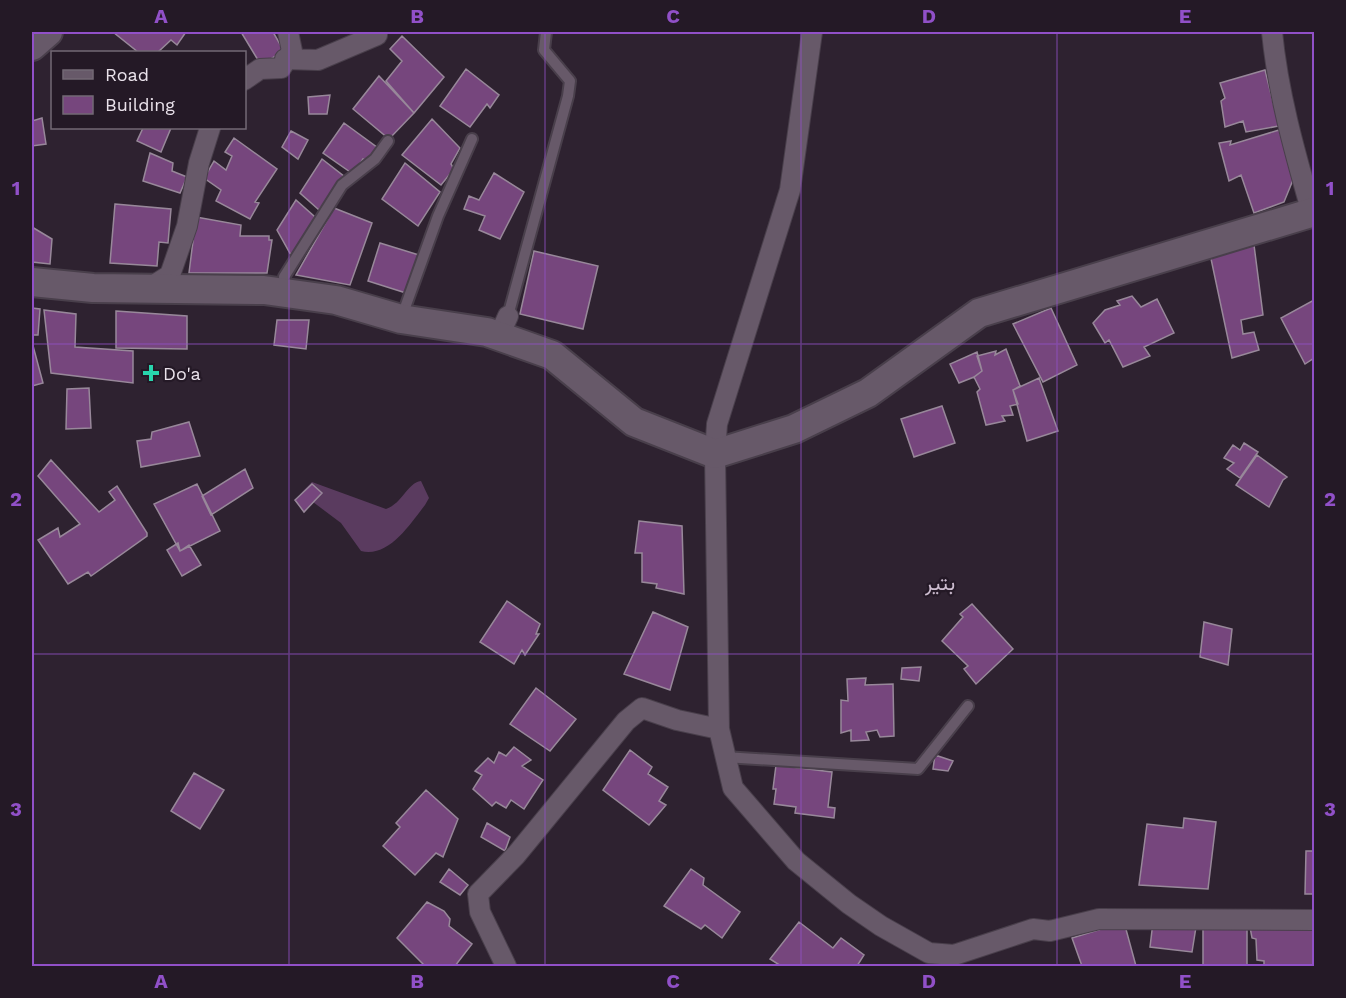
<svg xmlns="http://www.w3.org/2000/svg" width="1346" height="998" viewBox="0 0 1346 998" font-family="'Work Sans',Vazirmatn,sans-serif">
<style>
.green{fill:#5a3b5f}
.building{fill:#76467d;stroke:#98889a;stroke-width:1.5}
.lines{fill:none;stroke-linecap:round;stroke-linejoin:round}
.lane-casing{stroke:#493f4b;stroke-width:14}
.street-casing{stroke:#493f4b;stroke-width:22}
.secondary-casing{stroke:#493f4b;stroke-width:32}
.lane{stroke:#675969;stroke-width:10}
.street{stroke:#675969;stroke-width:20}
.secondary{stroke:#675969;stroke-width:28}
.grid{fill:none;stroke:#9150c8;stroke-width:1.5;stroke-opacity:0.55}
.poi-dot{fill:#28d5ad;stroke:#241926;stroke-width:2}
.labels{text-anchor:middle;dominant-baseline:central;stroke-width:4.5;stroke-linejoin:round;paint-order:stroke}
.poi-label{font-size:18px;fill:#eae2eb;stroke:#241926;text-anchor:start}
.quarter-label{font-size:21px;fill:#ccbccf;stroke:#241926}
.neatline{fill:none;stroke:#9150c8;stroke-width:2}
.grid-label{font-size:20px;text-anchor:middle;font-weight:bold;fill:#9150c8}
</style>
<rect width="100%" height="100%" fill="#2e2230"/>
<path class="green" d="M421,481L429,498L425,505C410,524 389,558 361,551L341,523L313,502L321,493L312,484L300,494L312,482L386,509C403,503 407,483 421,481Z"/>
<path class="building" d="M113,32H186L177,45L171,40L158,52H138Z
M241,32H273L284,51L261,65Z
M402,36L444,77L414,113L386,81L402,61L390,49Z
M466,69L499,95L490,108L487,104L470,127L440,106Z
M1265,70L1279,126L1246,132L1243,121L1225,127L1221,101L1225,98L1220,83Z
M379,76L414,113L389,139L353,109Z
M330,95L327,114H309L308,97Z
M42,118L46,144L32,146V121Z
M432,119L460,148L451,164L454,169L441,185L402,155Z
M344,123L378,148L368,161L363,159L353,174L323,153Z
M143,128H171L161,152L137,141Z
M1279,130L1295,175L1284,202L1254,213L1241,175L1229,181L1219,143L1231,141L1230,145Z
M291,131L308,140L298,159L282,147Z
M234,138L277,169L255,202L259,203L250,219L216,201L221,190L204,178L214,161L226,170L232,156L225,152Z
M150,153L173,163L172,171L187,177L180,193L143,181Z
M322,159L345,177L319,210L300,193Z
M405,163L440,192L418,226L382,199Z
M494,173L524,192L500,239L479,230L485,216L464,209L469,196L479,200Z
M296,200L315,217L292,257L277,230Z
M115,204L171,209L168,243L159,242L157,266L110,263Z
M334,208L372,223L350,285L296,275Z
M196,217L241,225L240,236H269V240H272L267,273H189Z
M32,227L52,239L50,264L32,262Z
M380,243L419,255L406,293L368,281Z
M1254,245L1263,315L1241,320L1243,334L1254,332L1259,350L1232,358L1210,254Z
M534,251L598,266L583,329L520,314Z
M1132,296L1141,307L1157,299L1174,333L1144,347L1150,356L1123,367L1109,340L1105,343L1093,323L1105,310L1120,305L1117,301Z
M1314,300V358L1305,364L1281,318Z
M32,308L40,309L38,335H32Z
M1051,308L1077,365L1043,382L1013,324Z
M44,310L76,314L75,347L133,351V383L51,373Z
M116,311L187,316V349L116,348Z
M277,320H309L306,349L274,345Z
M32,342L43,383L32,386Z
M1006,349L1020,386L1013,390L1018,404L1010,406L1013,415L1002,416L1005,421L986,425L977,392L980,389L974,377L982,371L977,356L996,351L995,355Z
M977,352L982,371L974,377L959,383L950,364Z
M1039,378L1058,431L1027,441L1013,390Z
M89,388L91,428L66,429L67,389Z
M942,406L955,443L914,457L901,419Z
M189,422L200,456L141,467L137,441L151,439L152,432Z
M1244,443L1258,452L1240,478L1227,469L1234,463L1224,458L1233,445L1240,450Z
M1257,455L1287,477L1283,480L1269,507L1236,485Z
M51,460L99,512L115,500L109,492L117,486L147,533V536L91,576L88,572L68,584L38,540L58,528L60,537L80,524L38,476Z
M245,469L253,488L211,515L202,496Z
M197,484L220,531L180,551L154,504Z
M312,484L322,493L304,512L295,500Z
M639,521L682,526L684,594L656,588L657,584L642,582V553H635Z
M178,543L180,551L189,545L201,565L182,576L167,550Z
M507,601L540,624L536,634H539L525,655L522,650L514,664L480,642Z
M972,604L1013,649L976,684L964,669L968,666L942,641L963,617L960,614Z
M653,612L688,627L670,690L624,674Z
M1204,622L1232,629L1228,665L1200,657Z
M921,667L919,681L901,679L902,668Z
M866,678L865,685L893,684L894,736L880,737L877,730L866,732L869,740L851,741V730L841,733V700L848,701L847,679Z
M536,688L576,719L550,751L510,724Z
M514,747L531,760L522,766L543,780L524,809L511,800L506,808L496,802L492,806L473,789L482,775L475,771L488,758L494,763L499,752L506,756Z
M630,750L652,767L648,774L668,787L659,801L666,805L649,825L603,790Z
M935,755L953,761L948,771L933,769Z
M776,765L832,772L828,807L835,808L834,818L795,813L796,807L774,804L776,789H773Z
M194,773L224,790L200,829L171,811Z
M426,790L458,819L443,857L436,853L415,875L383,846L400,827L396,823Z
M1184,818L1216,822L1208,889L1139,885L1147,824L1183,828Z
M487,823L510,837L505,851L481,837Z
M1306,851H1314V894H1305Z
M449,869L468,885L460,895L440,882Z
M691,869L704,878L703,885L740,912L722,938L705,925L701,929L664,906Z
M427,902L444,911L450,919L449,926L472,944L455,966H425L397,938Z
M799,922L833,948L841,938L864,955L857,966H781L770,959Z
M1124,922L1136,966H1082L1072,938Z
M1153,922L1196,927L1192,952L1150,947Z
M1247,927V966H1203V928Z
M1250,927L1314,929V966H1264V961L1257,960L1256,939L1252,938Z"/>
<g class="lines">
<g class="lane-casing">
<path id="lane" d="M284,277L342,185L375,159L388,141
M406,305L438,216L472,139
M508,316L568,96L570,81L544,50L546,32
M724,757L918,769L968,706"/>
</g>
<g class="street-casing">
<path id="street" d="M812,32L790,190L717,424L715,454L719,729L733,788L796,861L849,904L881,926L929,953L954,955L1033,929L1050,931L1099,919L1314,920
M1272,32C1278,94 1295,153 1312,213
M285,59L318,60L377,35
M244,80L260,69L281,68L292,51L288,32
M151,287L170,275L187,226L199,163L210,128
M499,336L508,316
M506,966L480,912L478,894L516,855L626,721L642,708L677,720L719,729"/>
</g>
<g class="secondary-casing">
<path id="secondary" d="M32,46L48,32
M32,282L93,288L264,290L336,300L401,319L487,332L552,355L634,422L715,454L794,429L868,393L979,313L1314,212"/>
</g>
<use href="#lane" class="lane"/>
<use href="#street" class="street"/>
<use href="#secondary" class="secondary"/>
</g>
<path class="grid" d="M289,32V966M545,32V966M801,32V966M1057,32V966M32,344H1314M32,654H1314"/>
<path class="poi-dot" d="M148 364h6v6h6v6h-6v6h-6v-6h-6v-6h6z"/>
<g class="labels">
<g class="poi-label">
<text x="163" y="373">Do'a</text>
</g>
<g class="quarter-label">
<text x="940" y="582">بتير</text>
</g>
</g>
<rect width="1346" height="998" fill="none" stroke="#241926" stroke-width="66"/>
<rect x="51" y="51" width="195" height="78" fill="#241926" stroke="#736975" stroke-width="1.5"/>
<rect x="63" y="70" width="30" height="9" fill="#675969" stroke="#736975" stroke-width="1.5"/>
<text x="105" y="81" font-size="18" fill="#eae2eb">Road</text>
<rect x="63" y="96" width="30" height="18" fill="#76467d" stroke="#736975" stroke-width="1.5"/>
<text x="105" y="111" font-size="18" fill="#eae2eb">Building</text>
<rect x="33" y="33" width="1280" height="932" class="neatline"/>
<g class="grid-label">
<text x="161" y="23">A</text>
<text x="417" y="23">B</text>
<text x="673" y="23">C</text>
<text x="929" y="23">D</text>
<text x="1185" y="23">E</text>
<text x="16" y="195">1</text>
<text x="1330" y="195">1</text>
<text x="16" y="506">2</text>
<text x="1330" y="506">2</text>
<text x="16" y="816">3</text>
<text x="1330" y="816">3</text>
<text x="161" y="988">A</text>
<text x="417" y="988">B</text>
<text x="673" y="988">C</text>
<text x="929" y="988">D</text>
<text x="1185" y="988">E</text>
</g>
</svg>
